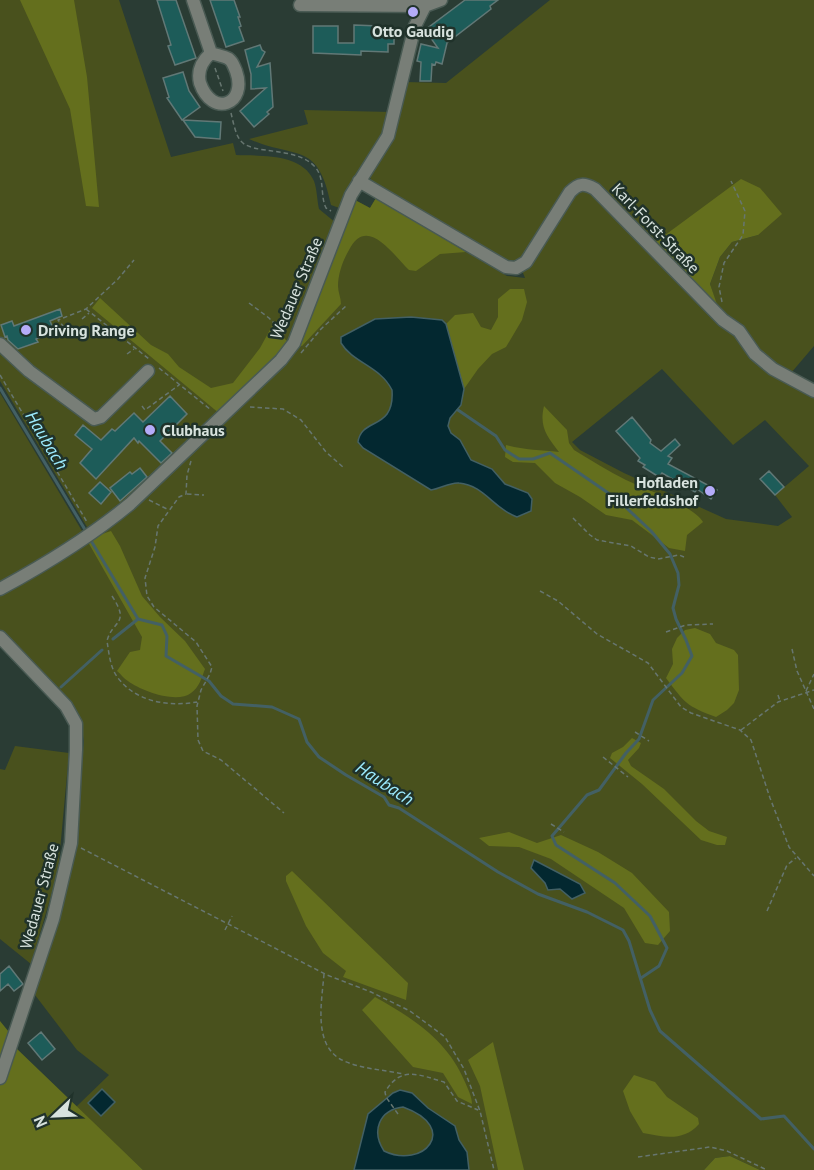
<svg xmlns="http://www.w3.org/2000/svg" width="814" height="1170" viewBox="0 0 814 1170" font-family="'PT Sans',sans-serif">
<style>
.green{fill:#49511d;fill-rule:evenodd}
.forest{fill:#646f1d}
.water{fill:#032830;stroke:#436064;stroke-width:1.5;fill-rule:evenodd}
.lines{fill:none;stroke-linecap:round;stroke-linejoin:round}
.stream{stroke:#436064;stroke-width:3}
.building{fill:#1d5c59;stroke:#617876;stroke-width:1.5}
.minor-casing{stroke:#495a53;stroke-width:15}
.path{stroke:#677670;stroke-width:1.5;stroke-dasharray:4.5 3;stroke-linecap:butt}
.minor{stroke:#787e77;stroke-width:12}
.poi-dot{fill:#b4acf9;stroke:#20322a;stroke-width:2}
.labels{text-anchor:middle;dominant-baseline:central;stroke-width:5;stroke-linejoin:round;paint-order:stroke}
.poi-label{font-size:16px;font-weight:bold;fill:#d8e3de;stroke:#20322a;text-anchor:start}
.street-label{font-size:16px;fill:#d8e3de;stroke:#20322a}
.water-label{font-size:18px;font-style:italic;fill:#9cebfe;stroke:#20322a}
</style>
<rect width="100%" height="100%" fill="#2a3c34"/>
<path class="green" d="M0,0H119L171,157L233,143L236,155C261,156 302,153 314,181C317,189 317,200 319,209L336,223L355,200L370,208L376,198L507,276L525,278L518,260L507,261L372,182L369,175L405,82L446,83L550,0H814V346L791,373L814,395V1170H760L730,1156L715,1158L704,1170H143L76,1107L109,1075L77,1050L35,995L68,878L75,840L84,741L80,718L71,701L3,633L0,634V393L88,541L93,537L0,381ZM758,235L732,242L720,257L710,284L718,309L653,244ZM662,369L733,445L765,420L809,466L775,495L792,517L778,526L726,519L624,473L580,450L572,442Z
M304,110L391,112L386,132L342,209L331,205C318,140 296,160 249,139L308,124Z
M15,746L69,753L58,872L31,964L0,939V769L5,770Z"/>
<path class="forest" d="M20,0H74L87,77L99,207L86,206L70,109Z
M741,179L760,188L782,214L758,235L732,242L720,257L710,284L719,310L653,244Z
M376,198L466,252L440,254L416,271L409,270C394,256 367,214 349,250C343,260 338,274 338,286C338,292 341,298 341,304L302,346L298,345L355,200L370,208Z
M510,289H524L527,302L522,320L506,347L492,354L478,369L464,389L446,324L455,315L473,313L481,327L491,330L498,317V299Z
M100,298L151,345L168,354L179,367L211,388L233,383L260,348L272,326L289,343L278,358L220,414L92,308Z
M544,406L567,430L569,443L574,450C591,460 608,471 626,480C645,489 694,506 703,522L687,535L685,551L669,548L632,520L606,515L580,497L555,483L535,463L513,462L505,457L506,445C523,450 541,450 559,452C547,436 539,427 544,406Z
M111,531L120,546L142,596L160,617L185,641L205,669C202,677 199,688 191,693C177,704 141,691 128,681C124,679 121,674 117,671L130,652L140,650L142,637L88,542L93,537Z
M695,628L710,634L716,643L734,650L738,655L739,690L734,703L727,710L716,717C686,706 685,703 666,678L673,664L672,649L677,638L685,630Z
M632,738L641,743L639,748L628,760L631,766L664,789L696,821L709,831L727,837L725,845H717L701,840L642,784L610,758L612,753L623,747Z
M509,832L537,843L561,835L598,852L632,873L669,912L670,931L658,945L645,943L624,908L551,859L519,847L489,846L479,838Z
M292,871L408,983L406,1000L343,977L346,971L323,953L306,926L286,881V876Z
M375,997C413,1018 448,1041 465,1082C468,1089 472,1097 472,1104L458,1097L443,1073L413,1067L362,1010Z
M0,1021L17,1042L15,1047L143,1170H0Z
M493,1042L524,1170H498L480,1086L468,1060Z
M634,1075L655,1082L667,1097L698,1118L699,1124C683,1142 664,1137 643,1133L630,1111L623,1091Z
M730,1156L760,1170H704L715,1158Z"/>
<path class="water" d="M411,317L442,320L446,324L464,389L461,405L450,418L448,426L451,433L460,440L471,460L492,469L505,484L528,493L532,499L531,511L517,517C495,510 484,485 459,483C450,482 440,489 431,490L363,448L358,442C361,417 395,431 392,390C380,366 353,363 341,343V337L375,319Z
M534,860L580,884L585,893L572,899L560,889L548,890L545,883L531,868Z
M102,1089L115,1102L101,1116L88,1103Z
M400,1090L412,1093L428,1108L455,1126L459,1140L467,1152L469,1170H354L368,1114L393,1093ZM403,1107C461,1128 423,1170 384,1151C371,1131 379,1110 403,1107Z"/>
<g class="lines">
<path class="stream" d="M0,388L87,533
M458,410L496,436L505,450L519,459H533L550,453L617,499L651,531L670,554L678,573L679,585L673,608L676,619L686,640L692,656L682,673L653,700L639,739L626,753L599,790L587,795L552,836L556,845L615,883L650,916L667,948L659,966L641,978
M90,539L138,619L162,625L167,636L166,656L209,681L221,696L233,704L272,707L299,719L307,742L319,757L346,775L384,797L389,805L399,808L498,872L538,894L587,912L623,930L629,941L650,1010L660,1031L761,1119L784,1116L814,1149
M113,639L138,619
M61,687L102,650"/>
</g>
<path class="building" d="M157,0H176L196,58L175,65L168,46L171,45Z
M210,0H234L240,17H238L241,26L239,27L244,41L226,47Z
M465,0H498L490,6L491,9L447,43L442,64L436,62L435,65L432,64L431,81H420L421,62L417,61L421,44L438,48L425,30Z
M354,25L379,26V33L394,34V44H388V52L361,51V55L313,53V26H338V43H354Z
M260,45L262,50L265,52L257,67L270,63L273,107L267,112L269,114L254,127L240,111L266,88L251,89V74L245,50Z
M183,72L189,91L200,107L182,120L167,98L169,97L163,78Z
M183,120L221,122L220,139L195,137Z
M60,309L62,316L50,321L53,328L47,331L48,334L36,339L38,342L18,349L8,340L7,336L5,337L1,325L12,321L14,326Z
M170,396L187,414L160,441L172,453L161,463L139,441L138,443L134,438L96,479L80,463L92,449L75,435L83,425L101,440L112,429L115,431L134,413L143,422Z
M632,417L651,440L650,443L661,451L675,439L680,445L668,456L672,458L668,464L717,490L711,499L697,489L695,492L662,473L659,477L643,467L645,465L638,461L640,458L616,431Z
M140,468L147,477L120,501L110,488L130,472L132,474Z
M769,471L784,487L775,495L760,479Z
M100,482L111,492L101,504L89,493Z
M9,966L23,984L14,991L8,984L0,991V974Z
M41,1032L55,1049L42,1060L28,1043Z"/>
<g class="lines">
<g class="minor-casing">
<path id="minor" d="M193,0L211,53
M300,5L425,6L441,0
M211,53C216,55 224,56 229,59C233,62 234,67 236,71C248,105 212,118 200,83C197,71 202,61 211,53Z
M359,181L506,267L516,268L526,262L570,192C579,183 584,183 595,189L723,320L739,331L755,354L773,369L814,391
M0,344L29,371L94,419L101,417L148,371
M0,589C46,564 90,537 130,504L281,360L294,343L351,195L388,136L415,26L425,6
M0,637L66,706L76,724V750L71,843L53,919L0,1078"/>
</g>
<path class="path" d="M215,68L223,91
M231,113C233,121 235,133 240,140C251,156 297,145 316,168C325,180 320,196 326,208L331,211
M722,302L719,287L724,263L743,235L745,211L731,181
M249,303L269,318L285,334
M86,309L149,359
M82,319L89,313
M69,333L58,320L86,309L118,279L134,260
M104,337L110,330
M301,353L321,329L346,306
M127,354L134,349
M159,368L211,410
M0,375L87,522
M142,406L145,410L179,385
M250,407L283,409L301,420L326,452L344,468
M191,461L187,475L186,494L179,497L158,526L155,547L145,578L147,596L154,607L196,642L212,667L210,674L201,690L197,706L198,740L203,751L221,760L284,813
M187,494L204,495
M149,500L169,510
M573,518L590,535L597,540L631,546L649,557L658,559L679,555L684,557
M540,591L558,601L597,634L648,663L681,707L691,713L740,730L751,740L770,798L789,847L814,876
M112,596C131,625 112,620 107,641C109,653 110,668 118,678C136,702 169,707 197,702
M666,632L686,625L713,624
M792,649L797,671L814,709
M806,691L814,674
M778,695L780,701
M741,730L778,702L814,690
M635,732L649,741
M603,757L628,777
M551,824L564,832
M81,848L327,975L371,992L410,1011L445,1037L464,1069L480,1111L494,1170
M767,911L787,865L796,858
M225,930L232,916
M324,974C322,1001 312,1047 344,1061C362,1069 385,1070 404,1074
M398,1114L386,1097L385,1092C401,1065 419,1075 444,1082L457,1101L478,1110
M638,1157L710,1147L727,1151L767,1170"/>
<use href="#minor" class="minor"/>
</g>
<g class="poi-dot">
<circle cx="413" cy="12" r="6"/>
<circle cx="26" cy="330" r="6"/>
<circle cx="150" cy="430" r="6"/>
<circle cx="710" cy="491" r="6"/>
</g>
<g class="labels">
<g class="poi-label">
<text x="413" y="31" text-anchor="middle">Otto Gaudig</text>
<text x="38" y="330">Driving Range</text>
<text x="162" y="430">Clubhaus</text>
<text x="698" y="482" text-anchor="end">Hofladen<tspan x="698" dy="18">Fillerfeldshof</tspan></text>
</g>
<g class="street-label">
<text transform="translate(656 228) rotate(46)">Karl-Forst-Straße</text>
<text transform="translate(296 288) rotate(-67)">Wedauer Straße</text>
<text transform="translate(39 896) rotate(-75)">Wedauer Straße</text>
</g>
<g class="water-label">
<text transform="translate(47 440) rotate(59)">Haubach</text>
<text transform="translate(385 783) rotate(33)">Haubach</text>
</g>
</g>
<g transform="translate(54 1116) rotate(247)" stroke="#20322a" stroke-width="4.5" paint-order="stroke">
<path d="M0-4.5L10 22L0 15L-10 22Z" fill="#d8e3de"/>
<text y="-9" font-size="16" font-weight="bold" text-anchor="middle" fill="#d8e3de">N</text>
</g>
</svg>
